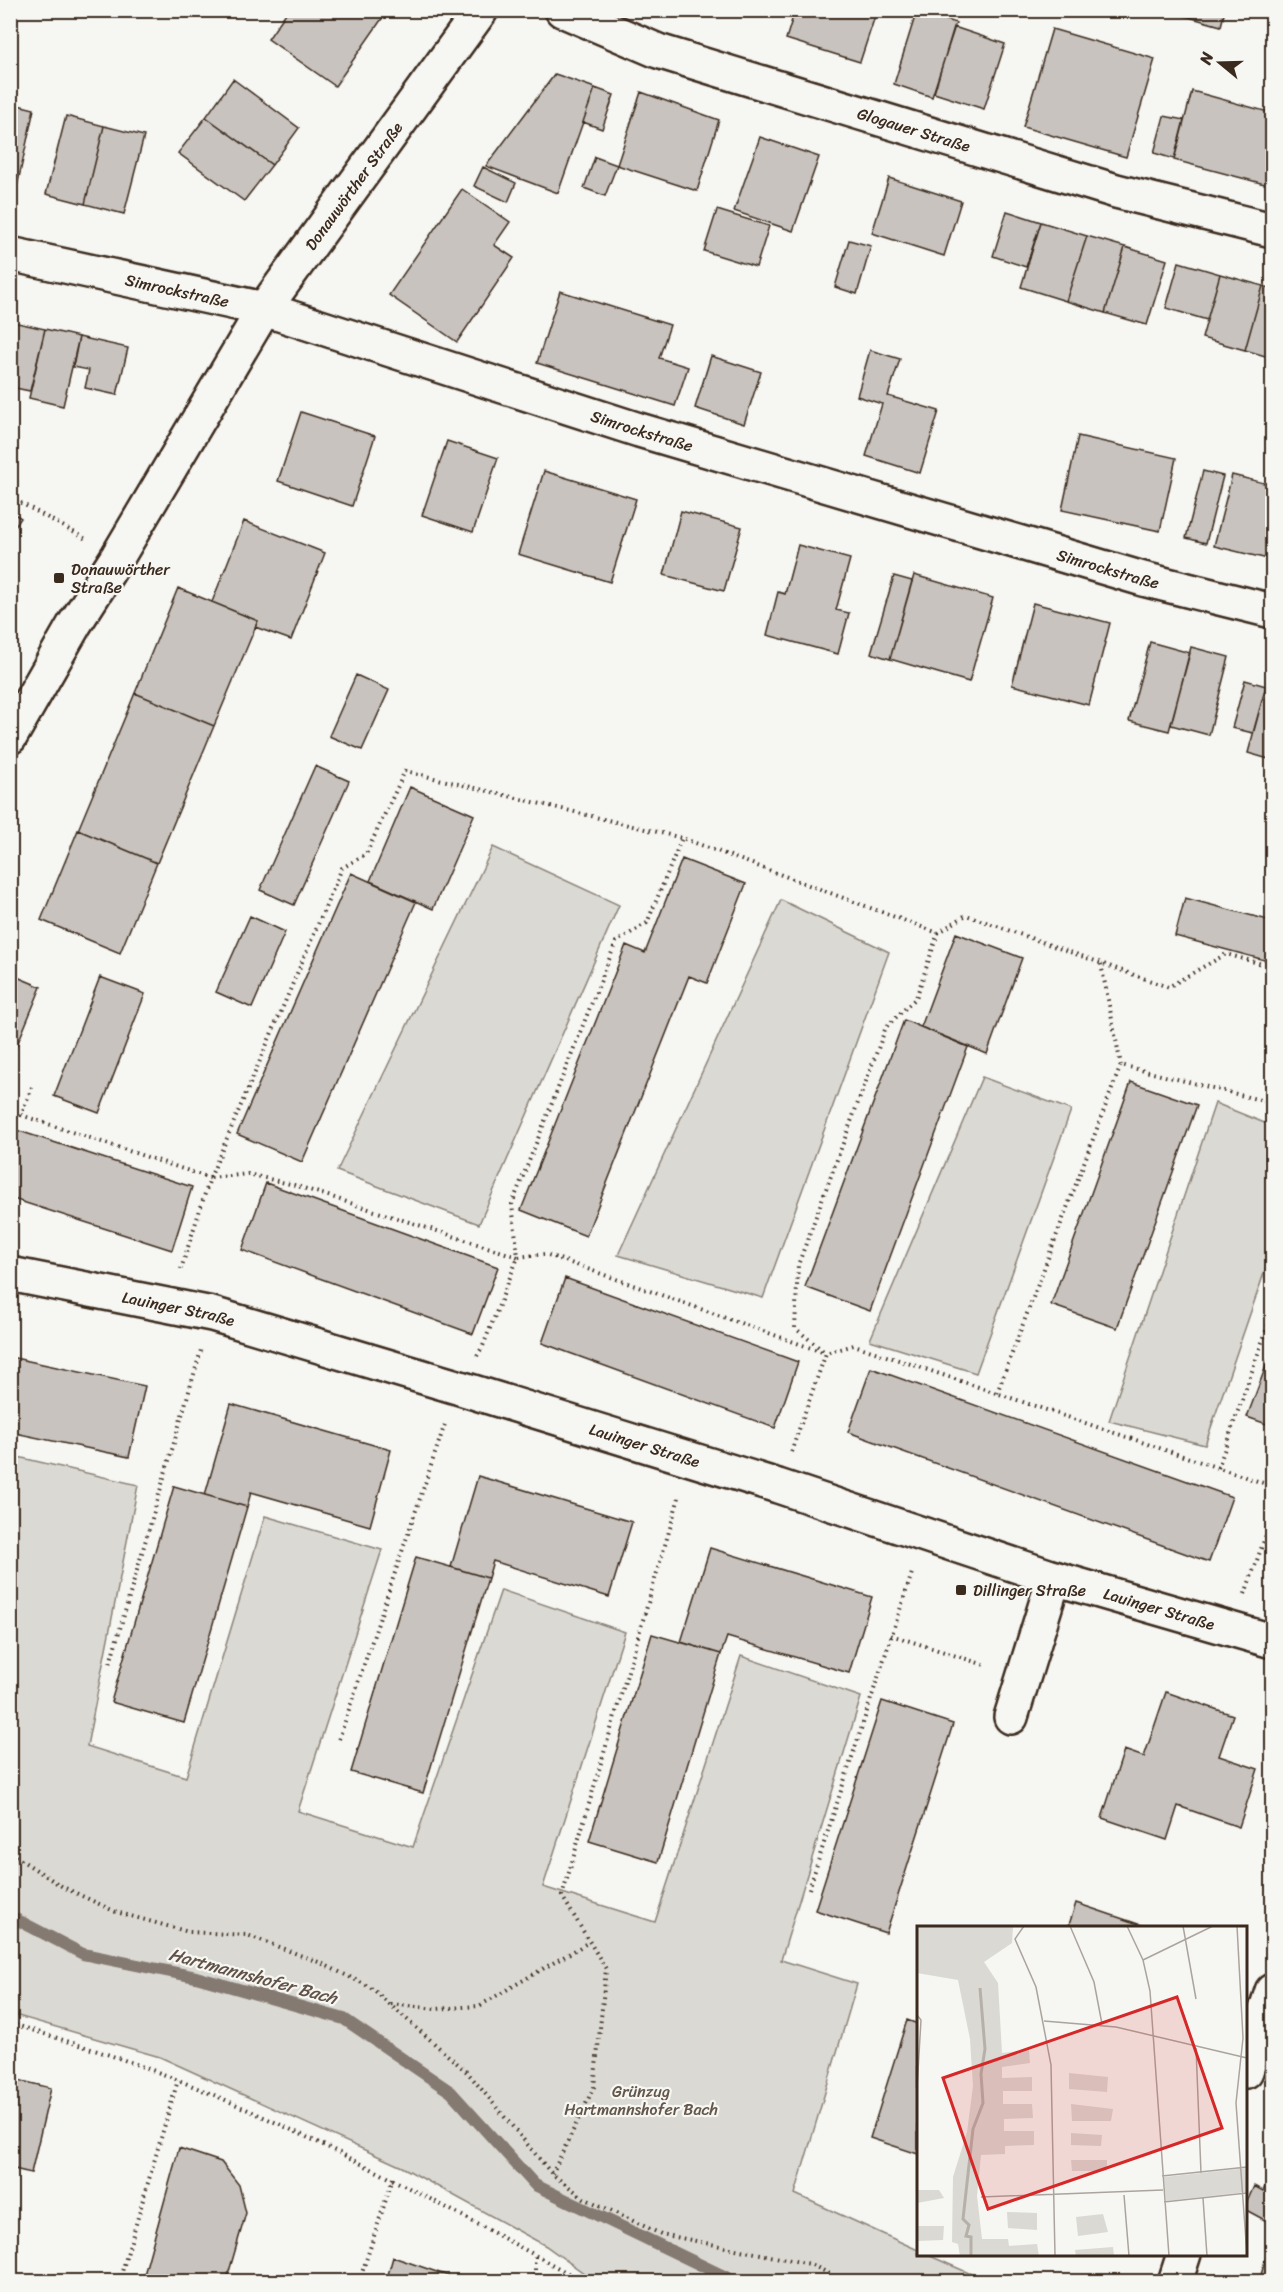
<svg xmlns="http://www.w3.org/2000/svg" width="1283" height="2292" viewBox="0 0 1283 2292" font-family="Sriracha,sans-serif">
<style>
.green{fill:#dad9d3;stroke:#8a8278;stroke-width:1.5}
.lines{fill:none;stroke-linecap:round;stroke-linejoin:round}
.stream{stroke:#857a71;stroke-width:12}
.building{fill:#c8c3be;stroke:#3b2a1e;stroke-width:1.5}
.minor-casing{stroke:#3b2a1e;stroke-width:38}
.path{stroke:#3b2a1e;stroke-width:4;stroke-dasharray:1.5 4.5;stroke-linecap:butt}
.minor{stroke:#f6f6f2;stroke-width:33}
.poi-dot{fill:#3b2a1e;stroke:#f6f6f2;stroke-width:2}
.labels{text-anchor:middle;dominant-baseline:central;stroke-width:4.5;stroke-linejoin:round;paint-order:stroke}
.street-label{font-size:16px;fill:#3b2a1e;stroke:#f6f6f2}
.poi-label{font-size:16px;fill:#3b2a1e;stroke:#f6f6f2;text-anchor:start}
.park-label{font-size:16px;fill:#63564b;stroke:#f6f6f2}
.water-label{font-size:18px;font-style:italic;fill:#605248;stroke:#f6f6f2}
.inset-river{fill:none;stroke:#b6b0a9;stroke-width:3}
.inset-road{fill:none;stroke:#aba49d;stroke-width:1.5}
.view{fill:#d62828;fill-opacity:0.15;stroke:#d62828;stroke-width:3}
.inset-edge{fill:none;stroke:#3b2a1e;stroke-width:3}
</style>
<rect width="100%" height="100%" fill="#f6f6f2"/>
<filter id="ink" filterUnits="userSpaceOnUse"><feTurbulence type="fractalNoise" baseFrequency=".0167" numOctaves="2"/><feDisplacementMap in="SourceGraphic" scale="12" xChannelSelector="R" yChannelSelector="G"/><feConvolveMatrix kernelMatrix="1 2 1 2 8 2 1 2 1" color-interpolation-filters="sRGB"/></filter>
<g filter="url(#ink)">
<path class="green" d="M493,847L619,905L479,1224L337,1171Z
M781,900L889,952L763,1298L618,1255Z
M982,1077L1071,1110L976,1373L870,1340Z
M1215,1103L1272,1126V1250L1205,1445L1109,1421Z
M18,1457L138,1485L87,1746L186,1777L265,1516L382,1550L298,1811L413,1847L501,1590L625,1632L543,1887L655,1922L741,1656L861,1697L781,1960L857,1984L795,2194L918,2250V2254L928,2255L987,2281H595L546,2246L402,2167L160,2057L11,2014L10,1493Z"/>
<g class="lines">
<path class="stream" d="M10,1916L83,1954L196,1977L344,2019L451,2092L535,2185L736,2282"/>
</g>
<path class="building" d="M288,10H388L335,86L268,39Z
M795,10H877L860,62L786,39Z
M917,10L956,23L932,97L894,84Z
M1175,10H1225L1221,26L1174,13Z
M954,27L1005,44L984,109L934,93Z
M1052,29L1155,59L1126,157L1023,127Z
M555,74L595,88L558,193L486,166Z
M233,79L299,128L272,165L206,117Z
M595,88L614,95L602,129L583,122Z
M1192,91L1272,113V186L1174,160Z
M641,92L719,120L697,191L617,165Z
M10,103L34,109L17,187L10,186Z
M66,116L104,126L85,204L46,194Z
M1164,116L1184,120L1174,159L1154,153Z
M206,117L272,165L244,201L178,153Z
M104,126L144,136L124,214L85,204Z
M760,137L819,157L793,231L734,211Z
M595,157L617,165L605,196L584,188Z
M483,167L516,183L508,202L474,186Z
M889,178L961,201L944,256L872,233Z
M462,189L510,222L494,245L514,258L457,342L389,295Z
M717,210L769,226L756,267L704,251Z
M1007,211L1041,222L1026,267L993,256Z
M1041,222L1087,236L1066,301L1021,287Z
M1087,236L1125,247L1105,313L1066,301Z
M849,240L871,246L857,294L835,287Z
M1125,247L1167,260L1147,325L1105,313Z
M1179,262L1220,274L1207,320L1166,308Z
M1220,274L1263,286L1245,350L1202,338Z
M1263,286L1272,289V358L1245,350Z
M560,291L670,325L659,358L688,367L675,406L537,363Z
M13,322L45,329L30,391L10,387V331Z
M45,329L79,337L63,406L29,398Z
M79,337L128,348L117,395L85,388L89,370L73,367Z
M870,350L900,359L888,396L939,411L920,473L866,456L882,404L857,396Z
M711,356L761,372L744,424L695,408Z
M301,412L375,436L352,506L278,481Z
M1078,436L1176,458L1160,531L1062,510Z
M447,441L498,458L473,532L422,515Z
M544,471L636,499L610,582L518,554Z
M1203,471L1223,476L1206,543L1186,538Z
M1232,475L1272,485V560L1214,546Z
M10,511L21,518L10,534Z
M681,511L742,527L724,591L664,575Z
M244,521L325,553L291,640L255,627L258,621L212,602Z
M798,545L850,559L836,610L849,613L838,654L767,635L778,592L785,594Z
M914,575L993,598L969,682L890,659Z
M894,576L912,581L890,659L871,653Z
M178,588L258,621L214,726L135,693Z
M1033,603L1110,623L1089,705L1012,685Z
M1150,642L1190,653L1169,731L1129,721Z
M1191,647L1229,657L1209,735L1171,725Z
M1272,664V760L1248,753Z
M356,675L389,690L362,750L329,736Z
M1245,680L1266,686L1253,733L1232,728Z
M135,693L214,726L157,863L78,830Z
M315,766L349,781L294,905L260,890Z
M410,787L474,815L433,909L370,881Z
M78,830L157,863L120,953L41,920Z
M682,859L746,884L707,983L689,976L586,1236L521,1210L626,945L645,953Z
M351,873L416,902L302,1162L237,1134Z
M1185,898L1272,921V962L1175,936Z
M250,916L285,932L252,1008L216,992Z
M956,933L1022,958L987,1054L921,1027Z
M10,974L41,987L10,1062Z
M100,977L145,994L99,1113L54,1096Z
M904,1020L968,1047L870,1311L805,1287Z
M1131,1082L1197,1105L1117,1328L1051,1305Z
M10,1128L192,1187L172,1250L10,1198Z
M266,1183L498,1267L473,1334L242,1250Z
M565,1278L798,1362L775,1428L542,1343Z
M1272,1350V1426L1247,1417Z
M10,1357L145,1386L129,1457L10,1432Z
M871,1368L1232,1497L1209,1562L848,1432Z
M231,1404L391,1450L370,1526L251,1492L247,1507L205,1495Z
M478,1476L632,1522L609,1597L493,1561L488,1578L451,1567Z
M174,1486L247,1507L184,1723L111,1702Z
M710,1548L872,1597L849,1673L727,1637L721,1654L681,1642Z
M416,1557L488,1578L423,1793L351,1772Z
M652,1634L721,1654L658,1862L589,1841Z
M1166,1692L1233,1715L1219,1756L1258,1769L1239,1827L1178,1806L1167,1840L1102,1818L1124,1750L1144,1757Z
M882,1701L953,1724L886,1933L815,1910Z
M1076,1903L1150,1928H1068Z
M907,2020L918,2024V2154L870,2138Z
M10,2078L51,2088L31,2173L10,2168Z
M179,2148L221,2162L239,2185L246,2213L226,2282H142Z
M1272,2172V2224L1246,2210V2204L1254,2186L1263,2191Z
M1269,2247L1272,2248V2282H1259Z
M393,2257L466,2282H386Z"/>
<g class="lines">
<g class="minor-casing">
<g id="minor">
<path id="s1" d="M562,10L658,51L1116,191L1272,230"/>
<path id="s2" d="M10,254L264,309L639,430L1143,579L1272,611"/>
<path id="s3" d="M10,737L74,625L118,556L264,309L481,10"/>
<path id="s4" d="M10,1274L212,1314L457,1387L778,1486L1054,1578L1272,1641"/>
<path d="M1011,1717L1054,1578"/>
<path d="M1246,2071L1272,1991"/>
<path d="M1175,2282L1184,2254"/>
</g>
</g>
<path class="path" d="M10,497L86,539
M938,933L966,915L1168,987L1226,954L1262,964
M1101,964L1121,1065
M32,1087L21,1115L210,1178L181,1269
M210,1178L342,868L366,854L405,771L682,838L938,933L916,998L886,1027L798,1265L795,1328L826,1353
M211,1178L248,1174L294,1185L518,1257L512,1204L616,942L647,923L682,838
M477,1356L483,1346L518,1257L545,1254L822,1352
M997,1393L1121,1065L1272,1103V1100
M791,1452L826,1353L854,1345L1272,1486
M1218,1468L1272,1314
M1245,1594L1272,1518
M891,1635L988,1666
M110,1663L201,1350
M339,1739L446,1421
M10,1853L63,1887L116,1912L189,1932L247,1935L321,1963L370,1987L468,2073L552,2174L584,2198L661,2234L810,2264L846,2282
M809,1889L913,1570
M391,2004L435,2009L479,2006L589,1942
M10,2023C66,2041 123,2058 178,2080C318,2137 451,2209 584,2282
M552,2174L594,2087L606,1969L562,1896L680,1494
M119,2282L178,2080
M359,2282L393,2178
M535,2282V2255"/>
<use href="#minor" class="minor"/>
</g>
</g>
<g class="poi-dot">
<rect x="53" y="572" width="12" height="12" rx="3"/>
<rect x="955" y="1584" width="12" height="12" rx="3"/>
</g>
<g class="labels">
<g class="street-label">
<text stroke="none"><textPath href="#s1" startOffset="372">Glogauer Straße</textPath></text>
<text stroke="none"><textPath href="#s3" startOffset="650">Donauwörther Straße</textPath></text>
<text stroke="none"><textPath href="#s2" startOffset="171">Simrockstraße</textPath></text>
<text stroke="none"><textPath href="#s2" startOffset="657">Simrockstraße</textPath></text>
<text stroke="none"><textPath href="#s2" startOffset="1143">Simrockstraße</textPath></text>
<text stroke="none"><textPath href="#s4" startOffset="172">Lauinger Straße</textPath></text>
<text stroke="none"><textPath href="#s4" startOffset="658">Lauinger Straße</textPath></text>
<text stroke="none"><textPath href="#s4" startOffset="1198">Lauinger Straße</textPath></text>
</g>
<g class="poi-label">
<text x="71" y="569">Donauwörther<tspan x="71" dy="18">Straße</tspan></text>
<text x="973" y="1590">Dillinger Straße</text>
</g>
<g class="park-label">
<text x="641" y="2091">Grünzug<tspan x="641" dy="18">Hartmannshofer Bach</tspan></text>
</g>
<g class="water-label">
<text transform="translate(253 1976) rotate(15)">Hartmannshofer Bach</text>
</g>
</g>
<g transform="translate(917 1926)">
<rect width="330" height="330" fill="#f6f6f2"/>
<path d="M0,0H96L95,17L67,36L81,57L85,127L112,124L113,137L85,141V152L115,151V165H86V178H115L116,192L87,193V205H117V219L88,220V228L64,229L60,270L65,313H91L92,320L120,318L122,330H43L41,318L35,316L36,251L50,206L56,160L53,113L41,54L0,47ZM152,147L191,151L190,166L152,163ZM154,178L196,183L194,195H155ZM154,207L185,209L184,220L154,219ZM154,234H190V245H155ZM330,242V266L249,275L247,251ZM0,264H22L27,272L0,277ZM90,286L120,287V304L91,302ZM186,288L191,306L161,310L159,291ZM0,300H27L26,314L0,315ZM196,321L197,330H159L158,324Z" fill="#dad9d3"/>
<path class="inset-river" d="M54,330V311L49,310L52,299L46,293L56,203L66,177L64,148L68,123L63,62"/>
<path class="inset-road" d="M107,0L98,13L119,61L134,139L138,330M153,0L177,56L185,98M210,0L226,34L233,65L252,330M266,0L279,73M320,0L326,112L319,177L330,329M226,34L296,0M0,89L4,94L0,162M127,95L199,101L330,132M279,122L284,247M245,250L330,241M207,269L212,330M64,271L246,264M286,272L290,330M247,276L330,267"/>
<path class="view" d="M260,71L305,202L71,283L26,152Z"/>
<rect width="330" height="330" class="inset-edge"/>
</g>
<rect width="1283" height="2292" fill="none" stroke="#f6f6f2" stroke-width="36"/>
<rect x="18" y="18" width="1247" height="2256" fill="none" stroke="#3b2a1e" stroke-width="2" filter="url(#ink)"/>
<g transform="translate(1220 63) rotate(289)" stroke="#f6f6f2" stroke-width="4.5" paint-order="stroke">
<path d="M0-4.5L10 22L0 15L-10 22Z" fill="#3b2a1e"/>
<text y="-9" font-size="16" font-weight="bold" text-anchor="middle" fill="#3b2a1e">N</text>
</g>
</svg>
